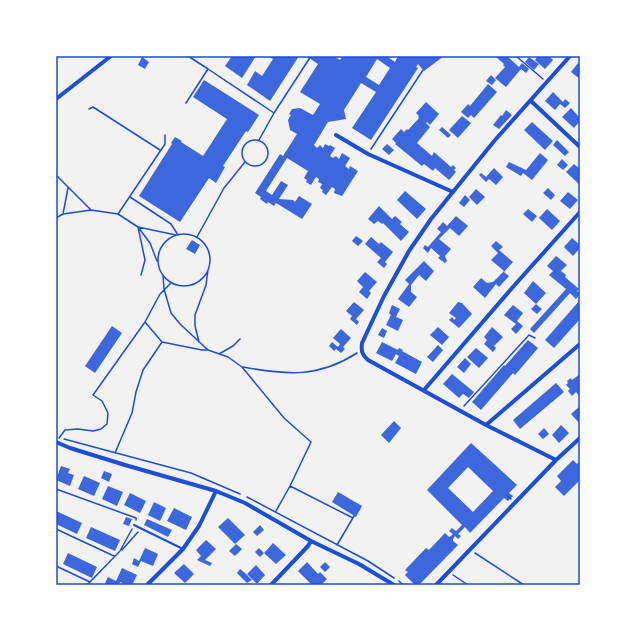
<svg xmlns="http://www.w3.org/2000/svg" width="636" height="641" viewBox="0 0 636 641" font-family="Raleway,sans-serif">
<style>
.building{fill:#3d67dc;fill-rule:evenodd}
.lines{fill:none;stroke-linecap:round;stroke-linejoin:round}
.path{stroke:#1d4ed8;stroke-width:1.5}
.service{stroke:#1d4ed8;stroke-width:2}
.minor{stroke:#1d4ed8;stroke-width:4}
.neatline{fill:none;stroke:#1d4ed8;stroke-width:1.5}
</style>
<rect width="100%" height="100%" fill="#f2f2f2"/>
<path class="building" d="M232,56H256L242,78L225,66Z
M268,56H299L270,101L247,85L255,71L262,76L273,59Z
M306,56H334L340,60L343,56H386L395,62L398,56H444L424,71L418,64L416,67L418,68L371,140L352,128L376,92L361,83L344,110L346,119L328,122L314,145L317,148L320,145L323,148L325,144L329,146L330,145L335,148L330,156L333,158L336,156L339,159L342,153L350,158L345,166L349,169L350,166L358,171L342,196L334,193L335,189L332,187L326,195L322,192L323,190L320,188L322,184L318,182L319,179L316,177L311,185L306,182L307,180L304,178L308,171L287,158L266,191L272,195L281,181L288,185L279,199L293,200L295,202L299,196L312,204L302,219L276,203L274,206L268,202L267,204L260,199L261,197L255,193L280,154L283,156L297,134L290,130L288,120L291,115L289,114L292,109L300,108L313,115L320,104L300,92L318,64ZM377,59L390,68L379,85L366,77Z
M495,56H507L519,67L522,63L529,69L526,73L521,69L506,87L495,78L505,67L503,65L504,64Z
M538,56H549L553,60L545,69L535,60Z
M142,57L149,62L145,69L138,65Z
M529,57L539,64L534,70L525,62Z
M578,63L580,64V79L571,72Z
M491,75L496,80L492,85L486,81Z
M204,80L259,115L248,132L246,131L223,166L225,167L216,183L209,178L180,222L139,196L172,144L171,143L175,137L182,141L181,142L203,156L227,119L193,97Z
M488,84L497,92L474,118L471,115L468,118L461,112L468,104L470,106Z
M553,92L563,102L565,99L570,103L565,108L560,104L555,110L545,101Z
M426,102L439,114L430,125L427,122L426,123L430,127L417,143L432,156L434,152L451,167L453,165L456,168L454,170L456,172L449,180L435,168L433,171L424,164L422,166L395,144L396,143L392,139L401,129L404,132L407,129L408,130L419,118L418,117L419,116L416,113Z
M571,108L580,118V121L574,128L562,117Z
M506,110L512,115L499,129L493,125L501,115L502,116Z
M462,116L471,123L458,138L449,130Z
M532,122L553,141L545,150L524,130Z
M442,127L451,135L448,138L439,130Z
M557,140L569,152L565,156L553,145Z
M387,144L394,150L389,155L382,149Z
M540,153L548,160L532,180L523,173L521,176L506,167L509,162L526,170Z
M562,159L568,165L563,170L557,165Z
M574,164L580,169V185L566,172Z
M494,168L503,177L496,185L489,179L486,182L479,175L481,173L486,177Z
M548,188L555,195L551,200L543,193Z
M476,189L485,197L477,205L469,197Z
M405,191L426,209L417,219L397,200Z
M568,192L578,200L570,209L560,201Z
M465,195L470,200L464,207L459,203Z
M379,206L392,219L395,216L402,222L400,224L409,232L401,241L383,223L382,224L378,221L374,224L368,219Z
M528,209L537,216L532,222L523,214Z
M547,209L560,221L552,230L539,218Z
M456,216L468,226L459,236L450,228L439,239L451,249L445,256L447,261L445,263L438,258L440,256L431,248L428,253L423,248L425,245L428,247L441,232L437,229L443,222L447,226Z
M356,236L363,241L358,246L352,241Z
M371,237L379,244L381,242L393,252L385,262L387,264L384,268L377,262L381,258L365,244Z
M572,238L580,245V248L573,256L564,247Z
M192,240L200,245L195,254L186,249Z
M496,241L503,247L499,250L513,262L504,272L509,276L499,287L496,284L485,298L473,287L481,278L487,283L493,282L504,271L491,260L498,253L491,246Z
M556,256L567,265L561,271L566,275L565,277L579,289L577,291L580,294L576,299L570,293L534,333L530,329L566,289L549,275L553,271L547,266Z
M424,261L434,271L426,281L419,275L411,285V292L417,297L409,307L398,299L409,284L405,280Z
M365,272L377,282L369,291L371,293L367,299L359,292L363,287L357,281Z
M533,281L546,293L536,304L542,309L537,314L531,309L536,304L524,293Z
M580,300V319L554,348L545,340Z
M354,302L364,310L356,319L359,322L357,325L350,319L352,316L346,311Z
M458,302L462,303L472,314L459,328L449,320L452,317L454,320L456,318L449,313Z
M392,305L400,309L396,317L403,320L398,331L386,325L391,315L389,313Z
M513,305L523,313L517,321L523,326L516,334L511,329L516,324L504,315Z
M112,326L122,333L95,373L85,366Z
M438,327L449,337L442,345L430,335Z
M492,327L503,337L494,346L496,348L493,352L484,344L487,340L484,337Z
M382,328L387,331L384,338L378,335Z
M341,329L351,338L343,347L345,349L341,353L336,349L334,351L329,346L332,342L338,347L340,344L333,338Z
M528,340L538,348L515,375L513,373L481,410L472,402L504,365L505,366Z
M382,342L398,350L399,348L403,350L402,351L422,362L416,374L395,363L399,356L396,354L392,361L376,353Z
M438,345L443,350L433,362L427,357Z
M476,348L488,358L479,368L467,357Z
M465,358L471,364L464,373L457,367Z
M452,374L474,392L469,398L463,394L459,398L443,384Z
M580,374V397L576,392L572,396L568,391L570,389L566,385L568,383L567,381L571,378L572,380Z
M556,383L564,392L520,429L513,420Z
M580,406V424L571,414Z
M394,421L401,428L389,443L381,435Z
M561,425L569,433L559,443L552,435Z
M544,428L549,434L543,439L538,434Z
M471,443L517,485L509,493L513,496L508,501L504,498L470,533L465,527L458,534L461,536L458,539L455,536L453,539V541L458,545L419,585H415L405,575L408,572L405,570L426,548L429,550L445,533L449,537L451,536L453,534L449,531L452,528L456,531L462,525L427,490ZM468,467L493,491L473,512L448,488Z
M573,460L577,464L580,461V480L564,496L555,487L561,481L557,476Z
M61,466L70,469L68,473L74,475L70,486L56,480Z
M104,471L112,474L109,482L101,478Z
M84,476L100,483L94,496L78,489Z
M108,486L123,492L117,506L102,499Z
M338,492L362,506L356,517L332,502Z
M130,493L146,501L140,513L124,505Z
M154,502L166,508L160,521L148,515Z
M174,508L192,517L186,530L167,521Z
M56,511L82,523L77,534L56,524Z
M126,517L132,519L129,526L123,524Z
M228,518L245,535L235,544L218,527Z
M147,519L172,530L168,537L144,525Z
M260,525L264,530L257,536L253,532Z
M91,527L120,540L115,551L86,538Z
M206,540L216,549L205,560L212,563L210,566L197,560L201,556L196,550Z
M273,543L286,555L276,564L264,553Z
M236,544L242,549L235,556L229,551Z
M145,548L158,554L153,566L141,561L138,567L132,564L134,558L139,561Z
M259,548L264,553L260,557L255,552Z
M68,553L97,567L92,578L63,564Z
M307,562L318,574L320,572L327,579L321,585H310L311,584L298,571Z
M325,562L330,567L325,572L320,567Z
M184,564L194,574L185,583L174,573Z
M256,565L265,575L257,584L247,574Z
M122,568L137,575L132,585H126L120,582L119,585H108L105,583L108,577L116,581Z
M240,569L245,573L252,580L247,583L237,573Z"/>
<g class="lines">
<path class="path" d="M188,56L208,69
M516,56L543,79
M186,103L208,69L274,113
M89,109L93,107L160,150
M242 153a13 13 0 1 1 26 0a13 13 0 1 1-26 0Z
M259,140L274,113L311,56
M371,149L423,70
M56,175L91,210L118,214L138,227L150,243L157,261
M130,197L171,224L178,235
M63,214L68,188
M118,214L165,144V135
M56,218L63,214L91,210
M158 260a26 26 0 1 1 52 0a26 26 0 1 1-52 0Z
M197,237L224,188L245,162
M141,275L145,260L138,227L176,235
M163,275L164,289L171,313L180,324L208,350L228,357L242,367L284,418L311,442L290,486L276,511
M145,322L162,342L202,350H208
M199,342L195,326V315L206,285L208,270
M219,354L233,346L240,339
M243,367C287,375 318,378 357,353
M464,406L529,335L535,338
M59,438L65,430L78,429L93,431L101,429L107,424L108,413L102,401L93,395L145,322L160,294L171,283
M64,439L191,473L240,494
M115,453L132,413L136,392L143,370L162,342
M290,486L353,518
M56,489L136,518V520
M507,496L511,499
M247,497L368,561L394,578
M56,529L114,556
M337,545L354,516
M122,550L138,532
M475,553L524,585
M56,566L90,582
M453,575L468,585
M399,581L403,585
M87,585L120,551L132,529"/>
<path class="service" d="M134,525L183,549"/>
<path class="minor" d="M56,99L111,56
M531,101L580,147
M336,135L368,154L453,192
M424,390L512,288L580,212
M486,425L580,344
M56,442L70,448L125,465L216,491L245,503L311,541L359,564L394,585
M556,460L486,425L368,360C362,355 361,351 362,343L384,296L409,251L431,219L495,140L570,56
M147,585L183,549L199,526L216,491
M271,585L308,546L311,541
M436,585L556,460L580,438"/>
</g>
<rect width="636" height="641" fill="none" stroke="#ffffff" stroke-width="114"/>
<rect x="57" y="57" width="522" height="527" class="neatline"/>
</svg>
